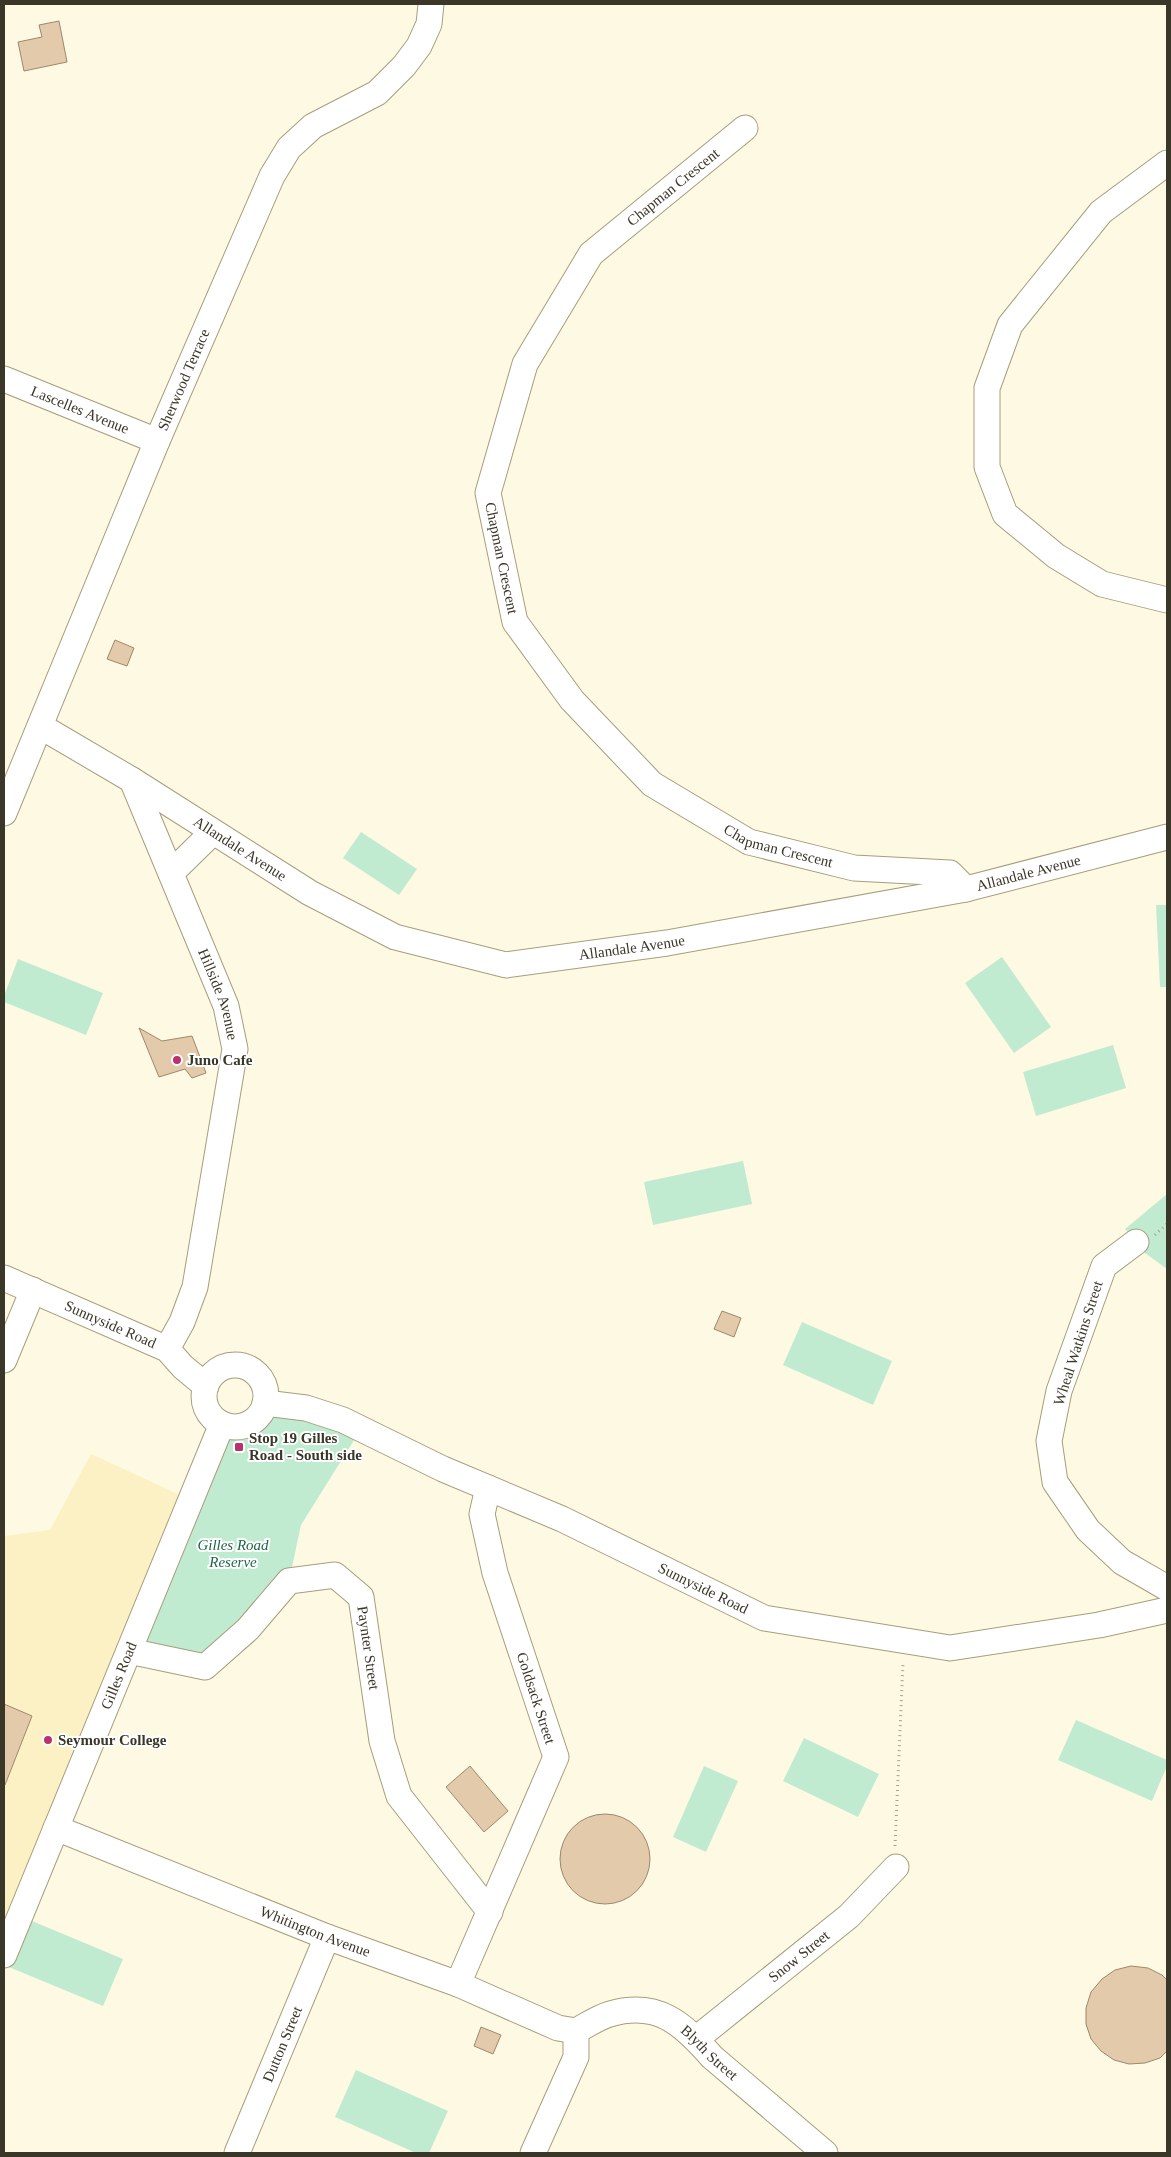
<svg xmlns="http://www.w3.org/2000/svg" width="1171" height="2157" viewBox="0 0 1171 2157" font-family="'Times New Roman',serif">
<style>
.built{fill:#fcf1c5}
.green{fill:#c0ebd1}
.building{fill:#e2caab;stroke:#9e886b}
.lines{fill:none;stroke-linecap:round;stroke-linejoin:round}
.minor-casing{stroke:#a69e7b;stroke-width:27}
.path{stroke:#a7a390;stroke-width:3;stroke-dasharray:1 4;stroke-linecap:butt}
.minor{stroke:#fff;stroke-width:25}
.poi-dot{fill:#bb316b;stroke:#fff;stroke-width:2}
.labels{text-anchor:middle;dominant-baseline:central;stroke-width:4;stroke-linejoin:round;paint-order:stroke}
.street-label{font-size:15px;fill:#3a3628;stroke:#fff}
.poi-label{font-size:15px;font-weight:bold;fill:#3a3628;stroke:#fff;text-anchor:start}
.park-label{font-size:15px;font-style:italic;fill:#1f6645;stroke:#fff}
</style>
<rect width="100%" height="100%" fill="#fef9e3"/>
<path class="built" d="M91,1454L191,1500L4,1955V1536L50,1530Z"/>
<path class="green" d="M361,832L417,869L399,895L343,858Z
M1156,905H1167V987H1160Z
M1002,957L1051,1027L1014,1053L965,983Z
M18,959L103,993L86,1035L4,1002V996Z
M1113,1045L1126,1088L1036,1116L1023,1072Z
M743,1161L752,1204L653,1225L644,1182Z
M1167,1194V1269L1145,1253L1125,1229Z
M802,1322L892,1361L873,1405L783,1365Z
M261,1413L361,1429L301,1525L289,1581L205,1667L129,1651L234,1427L249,1423Z
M1076,1720L1167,1760V1766L1152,1801L1058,1760Z
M804,1738L879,1774L858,1817L783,1781Z
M704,1766L738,1781L706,1852L673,1837Z
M20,1916L123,1959L103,2006L4,1965Z
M356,2070L448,2111L429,2153H416L335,2117Z"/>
<path class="building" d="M59,21L67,62L24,71L18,42L42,37L39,25Z
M115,640L134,648L127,666L107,659Z
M139,1028L162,1041L192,1036L206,1073L192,1078L185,1069L159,1077Z
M722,1311L741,1318L734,1337L714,1329Z
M4,1704L32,1716L5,1785H4Z
M470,1766L508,1811L484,1832L446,1787Z
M560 1859a45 45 0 1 1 90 0a45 45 0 1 1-90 0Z
M1131,1966L1148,1968L1162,1975L1167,1980V2051L1160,2058L1145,2063L1129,2064L1114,2060L1101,2051L1091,2039L1086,2024V2008L1091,1992L1102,1979L1115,1970Z
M481,2027L501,2035L493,2054L474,2046Z"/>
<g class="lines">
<g class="minor-casing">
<g id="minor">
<path id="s1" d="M745,128L591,254L525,364L488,493L515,622L572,700L652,784L749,842L854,868L950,873L966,889"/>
<path d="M1167,163L1101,212L1010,325L987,388V467L1005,514L1056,556L1102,584L1167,600"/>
<path id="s2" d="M4,379L157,441"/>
<path id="s3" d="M40,726L132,780L226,1006L235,1049L195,1287L182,1322L167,1349"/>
<path id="s4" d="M132,780L310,893L395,937L506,965L667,943L966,889L1167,837"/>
<path id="s5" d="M4,813L157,441L272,176L289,148L313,126L377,93L404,66L419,46L429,24L431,4"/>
<path d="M171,873L213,832"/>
<path d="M1136,1242L1104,1266L1059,1391L1049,1441L1055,1482L1088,1530L1122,1562L1167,1588"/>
<path id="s6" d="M4,1278L167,1349L183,1367L206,1386"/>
<path d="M4,1360L33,1290"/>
<circle cx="235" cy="1396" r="31"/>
<path id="s7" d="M265,1403L306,1408L343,1420L443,1469L562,1519L764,1618L950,1648L1099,1625L1167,1610"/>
<path id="s8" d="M129,1651L205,1667L248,1629L289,1581L335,1575L361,1597L382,1741L399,1796L490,1912"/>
<path id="s9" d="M56,1828L327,1937L458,1984L558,2028L576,2031"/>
<path id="s10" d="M4,1955L222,1424"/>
<path d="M458,1984L556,1757L495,1573L482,1514L488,1488"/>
<path id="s11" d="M576,2031C587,2025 599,2017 610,2014C658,2000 683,2024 712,2057L825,2153"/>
<path id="s12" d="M696,2039L849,1916L896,1867"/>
<path id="s13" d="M237,2153L327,1937"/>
<path d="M533,2153L576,2057V2031"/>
</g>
</g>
<path class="path" d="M1155,1235L1167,1224
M895,1846L903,1663"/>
<use href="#minor" class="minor"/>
</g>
<g class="poi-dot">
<circle cx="177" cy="1060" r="5"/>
<rect x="234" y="1442" width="10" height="10" rx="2.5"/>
<circle cx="48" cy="1740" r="5"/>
</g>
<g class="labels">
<g class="street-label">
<text transform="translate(673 187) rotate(-39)">Chapman Crescent</text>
<text stroke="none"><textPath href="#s5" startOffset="469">Sherwood Terrace</textPath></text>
<text stroke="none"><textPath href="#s2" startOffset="82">Lascelles Avenue</textPath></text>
<text stroke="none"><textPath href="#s1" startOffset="528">Chapman Crescent</textPath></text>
<text stroke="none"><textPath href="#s1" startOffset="948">Chapman Crescent</textPath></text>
<text stroke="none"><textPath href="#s4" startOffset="128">Allandale Avenue</textPath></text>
<text stroke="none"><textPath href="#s4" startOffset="952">Allandale Avenue</textPath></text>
<text stroke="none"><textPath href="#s4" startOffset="548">Allandale Avenue</textPath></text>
<text stroke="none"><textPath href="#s3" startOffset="338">Hillside Avenue</textPath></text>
<text stroke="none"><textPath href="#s6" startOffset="116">Sunnyside Road</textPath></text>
<text transform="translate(1078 1343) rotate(-72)">Wheal Watkins Street</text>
<text stroke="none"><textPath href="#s7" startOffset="478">Sunnyside Road</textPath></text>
<text stroke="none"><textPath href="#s8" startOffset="330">Paynter Street</textPath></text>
<text stroke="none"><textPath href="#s10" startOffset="302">Gilles Road</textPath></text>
<text transform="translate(536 1698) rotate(72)">Goldsack Street</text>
<text stroke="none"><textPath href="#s9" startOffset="279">Whitington Avenue</textPath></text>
<text stroke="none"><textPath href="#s12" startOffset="132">Snow Street</textPath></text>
<text stroke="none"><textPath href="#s13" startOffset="118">Dutton Street</textPath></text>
<text stroke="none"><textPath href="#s11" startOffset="152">Blyth Street</textPath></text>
</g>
<g class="poi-label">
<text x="187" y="1060">Juno Cafe</text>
<text x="249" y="1438">Stop 19 Gilles<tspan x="249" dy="17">Road - South side</tspan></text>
<text x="58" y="1740">Seymour College</text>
</g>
<g class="park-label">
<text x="233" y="1545">Gilles Road<tspan x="233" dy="17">Reserve</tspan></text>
</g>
</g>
<rect width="1171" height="2157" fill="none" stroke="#3a3628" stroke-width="10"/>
</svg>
